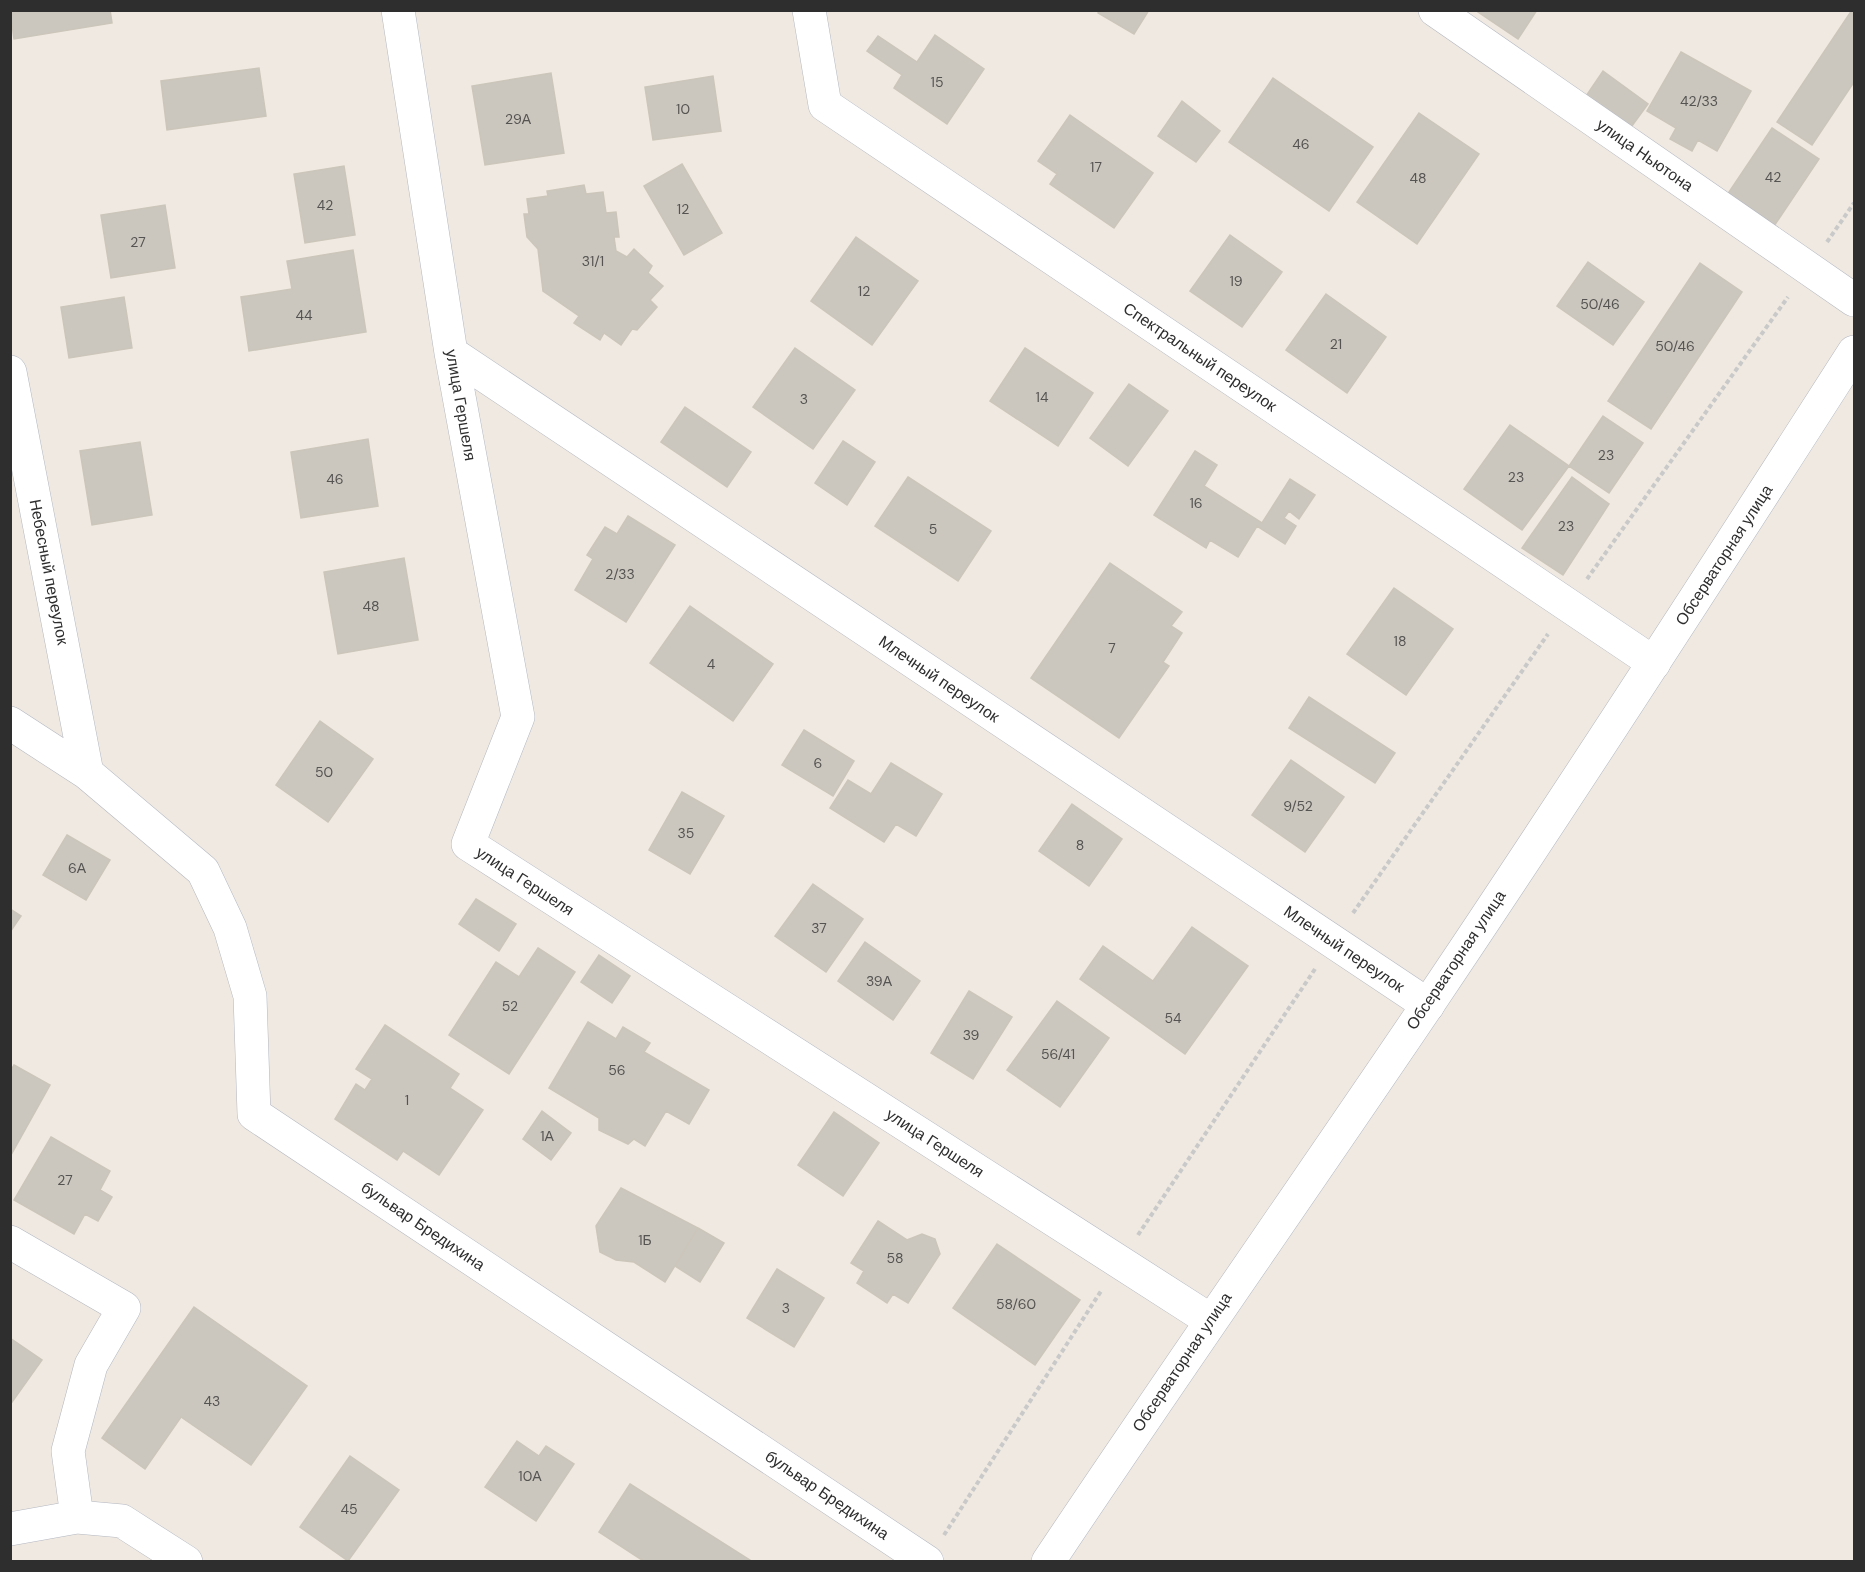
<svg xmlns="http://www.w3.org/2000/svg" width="1865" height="1572" viewBox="0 0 1865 1572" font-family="'DM Sans',sans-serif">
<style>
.building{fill:#cbc7bf;stroke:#cbc5ba;stroke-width:1.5}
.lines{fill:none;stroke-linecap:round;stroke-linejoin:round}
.street-casing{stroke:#b4b7c1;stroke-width:34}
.secondary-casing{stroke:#b4b7c1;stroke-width:34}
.path{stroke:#c9c9c9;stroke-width:4;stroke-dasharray:4.5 3;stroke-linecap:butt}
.street{stroke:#fff;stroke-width:33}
.secondary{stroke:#fff;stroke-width:33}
.labels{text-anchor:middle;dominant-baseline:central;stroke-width:4.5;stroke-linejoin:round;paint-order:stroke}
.number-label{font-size:14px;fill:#555452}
.street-label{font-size:16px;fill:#2e2e2e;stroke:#fff}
</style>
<rect width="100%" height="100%" fill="#efe9e1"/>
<path class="building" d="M10,10H110L112,23L14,39Z
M1099,10H1149L1134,34L1098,13Z
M1475,10H1537L1518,39Z
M1852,10H1854V82L1812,145L1777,122Z
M935,35L984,69L947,124L894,88L902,75L867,51L878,36L917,62Z
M1681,52L1751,91L1717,151L1698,140L1692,151L1670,139L1676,128L1647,111Z
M259,68L266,116L167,130L161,81Z
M1603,71L1648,104L1629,130L1584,99Z
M551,73L564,153L485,165L472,86Z
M713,76L721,131L653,140L645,87Z
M1273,78L1373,147L1329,211L1229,142Z
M1182,101L1220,131L1196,162L1158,136Z
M1419,113L1479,154L1417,244L1357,202Z
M1070,115L1153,173L1114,228L1050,184L1057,174L1038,161Z
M1772,128L1819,159L1774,226L1727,195Z
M682,164L722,233L684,255L644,186Z
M344,166L355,235L305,243L294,174Z
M584,185L586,194L603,192L606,213L616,212L619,237H614L616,251L627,257L634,249L652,266L648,273L663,286L650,300L657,307L637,330L632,329L621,345L604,333L600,340L574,323L579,316L543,291L538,249L527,237L524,214H529L527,199L548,196L547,191Z
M165,205L175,268L111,278L101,215Z
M1230,235L1282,272L1242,327L1190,291Z
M856,237L918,281L872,345L811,301Z
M353,250L366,332L249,351L241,297L292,289L287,261Z
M1588,262L1644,302L1613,345L1557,306Z
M1700,263L1742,292L1651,429L1608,401Z
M1326,294L1386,337L1347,393L1286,350Z
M124,297L132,348L69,358L61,307Z
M795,348L855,390L813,449L753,407Z
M1025,348L1093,393L1058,446L990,401Z
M1129,384L1168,411L1128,466L1090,438Z
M685,407L751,452L727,487L661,442Z
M1603,416L1643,443L1609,493L1569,466Z
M1510,425L1569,466L1522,530L1464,489Z
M368,439L378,506L301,518L291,452Z
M843,441L875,462L847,505L815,483Z
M140,442L152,515L92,525L80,451Z
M1195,451L1217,465L1204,486L1262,523L1290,479L1315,495L1299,519L1289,511L1284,518L1296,526L1285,544L1257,526L1238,557L1210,540L1206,548L1154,515Z
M908,477L991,531L958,581L875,526Z
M1572,477L1609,504L1563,575L1522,548Z
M628,516L675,545L626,622L575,590L593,559L587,555L605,527L617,534Z
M404,558L418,640L338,654L324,572Z
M1110,563L1182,612L1171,626L1182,633L1163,662L1169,666L1119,738L1031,678Z
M1394,588L1453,629L1406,695L1347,654Z
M690,606L773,664L733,721L650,663Z
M1309,697L1395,753L1375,783L1289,728Z
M320,721L373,759L328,822L276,785Z
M804,730L854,761L833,796L782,765Z
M1291,760L1344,797L1305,852L1252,815Z
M891,763L942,794L916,836L896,824L884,842L830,808L848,780L871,794Z
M682,792L724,816L690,874L649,850Z
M1072,804L1122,839L1089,886L1039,851Z
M67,835L110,860L86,900L43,875Z
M813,884L863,919L826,972L775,936Z
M476,899L516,924L499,951L459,924Z
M10,909L21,916L10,932Z
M1192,927L1248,966L1185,1054L1080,979L1103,946L1153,981Z
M865,942L920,981L893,1020L838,981Z
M538,948L575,972L509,1074L449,1035L496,962L519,977Z
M599,955L630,976L612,1003L581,982Z
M969,991L1012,1017L973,1079L931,1053Z
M1057,1001L1109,1038L1060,1107L1007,1070Z
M588,1022L616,1039L623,1027L650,1043L644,1052L709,1090L689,1124L666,1111L645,1146L634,1139L628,1144L599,1130V1118L549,1088Z
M385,1025L459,1074L450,1088L483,1110L439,1175L403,1151L397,1160L335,1119L356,1084L365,1090L372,1079L356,1069Z
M14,1065L50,1085L11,1155L10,1072Z
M542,1111L571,1133L551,1160L523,1139Z
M834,1112L879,1143L843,1196L798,1165Z
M51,1137L110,1171L100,1190L112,1197L98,1221L85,1214L74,1234L14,1200Z
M621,1188L698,1228L665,1282L634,1262L616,1260L600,1252L596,1226Z
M878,1221L907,1240L922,1234L935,1239L940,1254L908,1303L893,1294L887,1303L857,1283L864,1271L851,1263Z
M698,1228L724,1243L700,1282L675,1266Z
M997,1244L1080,1300L1035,1365L953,1308Z
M777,1269L824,1298L794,1347L747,1318Z
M194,1307L307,1386L251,1465L181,1417L145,1469L102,1438Z
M10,1338L42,1360L10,1405Z
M517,1441L539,1456L546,1446L574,1464L536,1521L485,1487Z
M350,1456L399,1490L348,1561L300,1527Z
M630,1484L753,1562H645L599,1532Z"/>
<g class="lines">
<g class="street-casing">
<path id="street" d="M398,10L451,353L518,717L468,844L1210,1320
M809,10L825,105L1654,663
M1435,10L1854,300
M451,353L1428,1005
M10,372L87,773
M10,723L87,773L203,871L230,928L250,996L254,1114L927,1562
M10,1242L124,1308L91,1365L68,1451L77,1517
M10,1529L77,1517L122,1521L186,1562"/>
</g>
<g class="secondary-casing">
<path id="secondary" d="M1048,1562C1174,1373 1304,1188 1431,1000C1575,786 1715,569 1854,352"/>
</g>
<path class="path" d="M1827,242L1854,203
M1587,579L1788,297
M1353,913L1548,634
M1138,1235L1315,969
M944,1535L1101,1291"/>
<use href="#street" class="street"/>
<use href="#secondary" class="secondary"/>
</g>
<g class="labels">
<g class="number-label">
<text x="937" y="82">15</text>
<text x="1699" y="101">42/33</text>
<text x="683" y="109">10</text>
<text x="518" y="119">29А</text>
<text x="1301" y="144">46</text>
<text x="1096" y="167">17</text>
<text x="1773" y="177">42</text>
<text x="1418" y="178">48</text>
<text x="325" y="205">42</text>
<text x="683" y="209">12</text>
<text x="138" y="242">27</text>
<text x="593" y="261">31/1</text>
<text x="1236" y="281">19</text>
<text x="864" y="291">12</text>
<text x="1600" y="304">50/46</text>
<text x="304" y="315">44</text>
<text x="1336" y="344">21</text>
<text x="1675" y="346">50/46</text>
<text x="1042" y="397">14</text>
<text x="804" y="399">3</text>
<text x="1606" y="455">23</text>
<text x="1516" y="477">23</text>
<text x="335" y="479">46</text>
<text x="1196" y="503">16</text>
<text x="1566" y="526">23</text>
<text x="933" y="529">5</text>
<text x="620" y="574">2/33</text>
<text x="371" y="606">48</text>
<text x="1400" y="641">18</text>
<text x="1112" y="648">7</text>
<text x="711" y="664">4</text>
<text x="818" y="763">6</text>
<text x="324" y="772">50</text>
<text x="1298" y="806">9/52</text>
<text x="686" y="833">35</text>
<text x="1080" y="845">8</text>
<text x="77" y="868">6А</text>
<text x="819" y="928">37</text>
<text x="879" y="981">39А</text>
<text x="510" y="1006">52</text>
<text x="1173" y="1018">54</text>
<text x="971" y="1035">39</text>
<text x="1058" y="1054">56/41</text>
<text x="617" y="1070">56</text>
<text x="407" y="1100">1</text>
<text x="547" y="1136">1А</text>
<text x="65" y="1180">27</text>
<text x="645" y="1240">1Б</text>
<text x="895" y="1258">58</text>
<text x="1016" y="1304">58/60</text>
<text x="786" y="1308">3</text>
<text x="212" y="1401">43</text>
<text x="530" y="1476">10А</text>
<text x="349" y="1509">45</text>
</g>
<g class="street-label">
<text transform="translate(1645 155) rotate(35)">улица Ньютона</text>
<text transform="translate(1200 357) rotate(34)">Спектральный переулок</text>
<text transform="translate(461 405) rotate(80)">улица Гершеля</text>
<text transform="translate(1724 555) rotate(-57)">Обсерваторная улица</text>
<text transform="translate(49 572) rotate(79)">Небесный переулок</text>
<text transform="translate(939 679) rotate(34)">Млечный переулок</text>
<text transform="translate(525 881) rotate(33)">улица Гершеля</text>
<text transform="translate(1344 949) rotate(34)">Млечный переулок</text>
<text transform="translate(1456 960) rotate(-56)">Обсерваторная улица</text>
<text transform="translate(935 1143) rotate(33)">улица Гершеля</text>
<text transform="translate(423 1226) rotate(34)">бульвар Бредихина</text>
<text transform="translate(1182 1362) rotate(-56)">Обсерваторная улица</text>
<text transform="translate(827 1495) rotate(34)">бульвар Бредихина</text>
</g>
</g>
<rect width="1865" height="1572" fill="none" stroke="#2e2e2e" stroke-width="24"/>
</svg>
